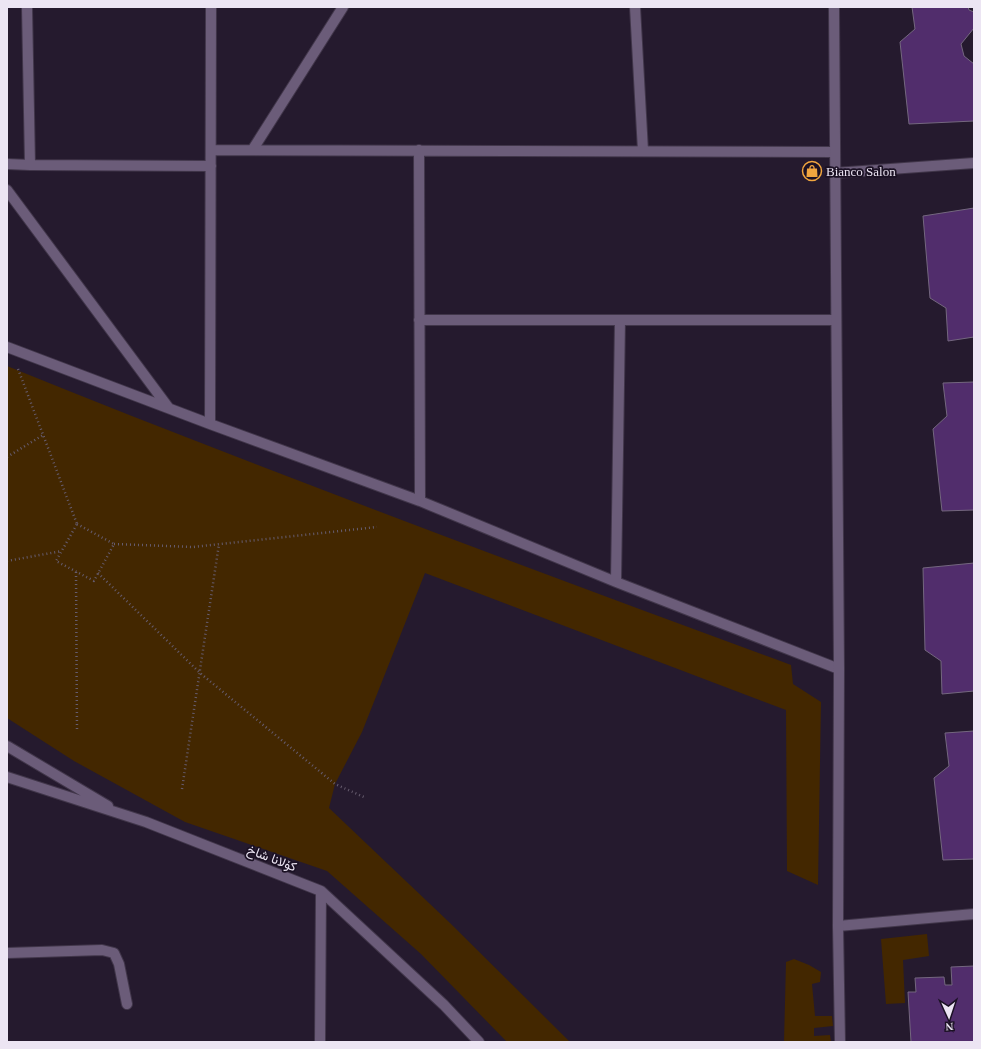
<svg xmlns="http://www.w3.org/2000/svg" width="981" height="1049" viewBox="0 0 981 1049" font-family="'Times New Roman',Vazirmatn,serif">
<style>
.green{fill:#432700}
.building{fill:#512d6c;stroke:#74677f}
.lines{fill:none;stroke-linecap:round;stroke-linejoin:round}
.service-casing{stroke:#41364a;stroke-width:12}
.minor-casing{stroke:#41364a;stroke-width:12}
.tertiary-casing{stroke:#41364a;stroke-width:12}
.path{stroke:#665c6e;stroke-width:2.5;stroke-dasharray:1 3;stroke-linecap:butt}
.service{stroke:#6b5c79;stroke-width:10}
.minor{stroke:#6b5c79;stroke-width:10}
.tertiary{stroke:#6b5c79;stroke-width:10}
.labels{text-anchor:middle;dominant-baseline:central;stroke-width:3.5;stroke-linejoin:round;paint-order:stroke}
.poi-label{font-size:13px;fill:#ece5f3;stroke:#1b1124;text-anchor:start}
.street-label{font-size:13px;fill:#ece5f3;stroke:#1b1124}
</style>
<rect width="100%" height="100%" fill="#251a2e"/>
<path class="green" d="M7,366C266,471 529,568 791,665L793,684L821,702L818,885L787,871L786,710L425,573L362,732L335,784L329,808L450,923L570,1042H507L421,954L327,871L185,822L74,761L7,718Z
M927,934L929,956L903,960L905,1003L886,1004L881,939Z
M794,959L809,965L821,972L820,982L812,984L815,1016H832L833,1026L814,1028V1036L830,1035L831,1042H784L786,962Z"/>
<path class="building" d="M912,7H968L969,10L974,12V28L961,44L964,56L974,64V121L909,124L900,42L915,29Z
M974,208V337L948,341L946,308L930,298L923,216Z
M974,382V510L942,511L933,429L947,416L943,383Z
M974,563V691L942,694L941,661L925,650L923,568Z
M974,731V859L943,860L934,778L949,766L945,733Z
M974,966V1042H911L908,992H916L915,978L944,977L945,985H952L951,967Z"/>
<g class="lines">
<g class="service-casing">
<path id="service" d="M835,173L974,163
M7,953L102,950L114,953L119,964L127,1004"/>
</g>
<g class="minor-casing">
<path id="minor" d="M27,7L30,165
M635,7L643,151
M253,149L343,7
M211,150L835,152
M419,150L420,501
M7,164L30,165L211,166
M7,190L168,407
M419,320H836
M7,347L210,424L420,501L616,582L839,669
M210,424L211,7
M616,582L620,320
M7,746L108,806
M7,777L146,822L321,891L444,1005L479,1042
M838,926L974,914
M320,1042L321,891"/>
</g>
<g class="tertiary-casing">
<path id="tertiary" d="M834,7L839,669L838,926L840,1042"/>
</g>
<path class="path" d="M18,369L77,524
M7,457L43,435
M77,524L114,544L94,581L56,561Z
M114,544L193,547L377,527
M7,561L62,551
M76,572L77,730
M98,573L200,673L335,784L366,798
M182,789L219,544"/>
<use href="#service" class="service"/>
<use href="#minor" class="minor"/>
<use href="#tertiary" class="tertiary"/>
</g>
<defs>
<g id="shop-ring" transform="scale(1)"><circle r="9.5" fill="#1b1124" stroke="#f1a63f" stroke-width="1.5"/><path d="M-5-2.5h2.3a2.7 3.5 0 0 1 5.4 0H5L5.5 6h-11ZM-1.5-2.5h3a1.5 2.3 0 0 0-3 0Z" fill="#f1a63f"/></g>
</defs>
<g fill-rule="evenodd">
<use href="#shop-ring" x="812" y="171"/>
</g>
<g class="labels">
<g class="poi-label">
<text x="826" y="171">Bianco Salon</text>
</g>
<g class="street-label">
<text transform="translate(272 858) rotate(21)">کۆلانا شاخ</text>
</g>
</g>
<rect width="981" height="1049" fill="none" stroke="#ece5f3" stroke-width="16"/>
<g transform="translate(949 1017) rotate(177)" stroke="#1b1124" stroke-width="3" paint-order="stroke">
<path d="M0-3L7 15L0 10L-7 15Z" fill="#ece5f3"/>
<text y="-6" font-size="11" font-weight="bold" text-anchor="middle" fill="#ece5f3">N</text>
</g>
</svg>
